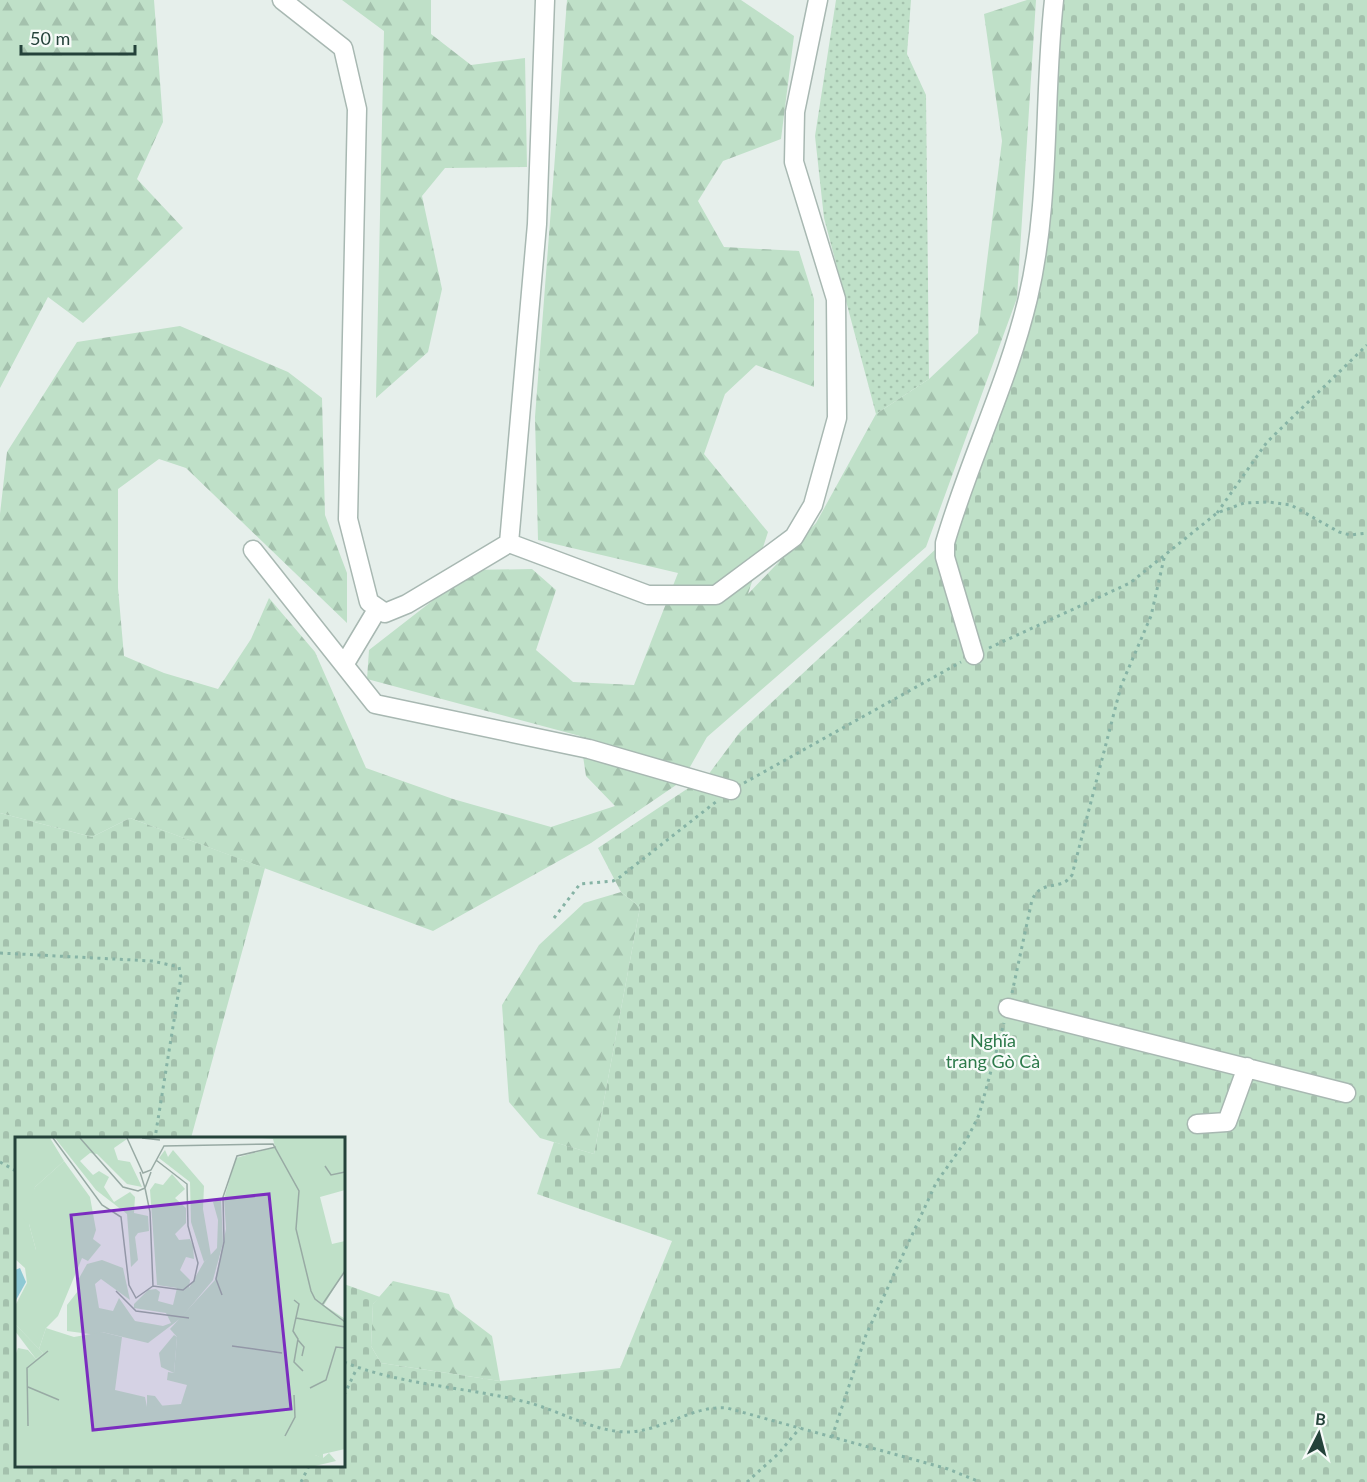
<svg xmlns="http://www.w3.org/2000/svg" width="1367" height="1482" viewBox="0 0 1367 1482" font-family="Lato,sans-serif">
<style>
.grass{fill:url(#grass-dots)}
.forest{fill:url(#forest-firs)}
.cemetery{fill:url(#cemetery-stones)}
.lines{fill:none;stroke-linecap:round;stroke-linejoin:round}
.minor-casing{stroke:#a8b8b2;stroke-width:21}
.path{stroke:#86b3a5;stroke-width:3;stroke-dasharray:3 4.5;stroke-linecap:butt}
.minor{stroke:#fff;stroke-width:18}
.labels{text-anchor:middle;dominant-baseline:central;stroke-width:4.5;stroke-linejoin:round;paint-order:stroke}
.park-label{font-size:18px;fill:#2d7a4b;stroke:#f7fbf9}
.inset-road{fill:none;stroke:#98aaa4;stroke-width:1.5}
.view{fill:#7b2cbf;fill-opacity:0.15;stroke:#7b2cbf;stroke-width:3}
.inset-edge{fill:none;stroke:#24423a;stroke-width:3}
</style>
<defs>
<pattern id="grass-dots" width="8" height="8" patternUnits="userSpaceOnUse" patternTransform="scale(1.5)"><rect width="8" height="8" fill="#bfe0c8"/><path d="M2 2h.1M6 6h.1" fill="none" stroke="#a4c1ad" stroke-width="1.8" stroke-linecap="round"/></pattern>
<pattern id="forest-firs" width="22" height="20" patternUnits="userSpaceOnUse" patternTransform="scale(1.5)"><rect width="22" height="20" fill="#bfe0c8"/><path d="M5 1l3.5 6h-7zM16 11l3.5 6h-7z" fill="#a4c1ad"/></pattern>
<pattern id="cemetery-stones" width="16" height="16" patternUnits="userSpaceOnUse" patternTransform="scale(1.5)"><rect width="16" height="16" fill="#bfe0c8"/><path d="M2 7V4a2 2 0 0 1 4 0v3zM10 15v-3a2 2 0 0 1 4 0v3z" fill="#a4c1ad"/></pattern>
</defs>
<rect width="100%" height="100%" fill="#e6efeb"/>
<path class="grass" d="M836,0H911L907,54L926,95L929,379L876,414L824,218L815,136Z"/>
<path class="forest" d="M0,0H154L163,122L137,179L183,228L83,323L48,297L0,388Z
M342,0H431V34L471,65L525,58L527,167L445,168L422,196L442,289L428,352L376,398L384,31Z
M567,0H741L794,36L781,139L723,161L698,201L724,247L799,251L814,299V387L756,365L725,394L704,454L768,532L748,594L816,523L876,414L929,379L978,333L1002,141L984,14L1027,0H1036L1017,298L926,547L707,737L682,781L591,843L433,931L130,818L92,837L0,813V514L7,452L77,342L180,326L288,372L322,398L325,515L347,573V623L186,468L159,459L118,489V588L124,656L164,673L218,689L251,639L269,598L315,652L366,768L453,799L551,827L615,806L586,776L580,736L367,679L369,650L472,570L532,569L556,590L536,650L573,682L634,685L678,573L538,540L535,417Z
M621,892L640,907L594,1154L540,1138L509,1102L502,1005L539,945L584,903Z
M393,1281L449,1294L455,1308L492,1336L500,1381L381,1363L371,1346L373,1304Z"/>
<path class="cemetery" d="M1058,0H1367V1482H0V813L92,837L130,818L265,868L191,1138H16V1466H344V1284L380,1297L373,1304L371,1346L381,1363L500,1381L620,1368L672,1241L537,1194L554,1142L594,1154L640,907L621,892L598,848L708,775L740,732L939,546L1004,369L1047,209Z"/>
<g class="lines">
<g class="minor-casing">
<path id="minor" d="M282,0L343,48L357,109L348,519L369,602L385,613L407,604L509,543L648,595H716L794,537L813,505L837,418L836,299L794,162L795,112L818,0
M509,543L537,224L545,0
M253,550L375,704L589,749L731,790
M974,655L945,557V543C969,460 1008,383 1028,298C1051,200 1043,100 1054,0
M344,665L378,608
M1008,1008L1346,1093
M1197,1124L1227,1122L1247,1067"/>
</g>
<path class="path" d="M1217,513L1267,442L1367,345
M989,648L1130,583L1217,513L1244,503L1268,502L1291,505L1339,532L1350,535L1367,533
M744,783L961,662
M554,918L580,884L613,881L620,877L717,801
M0,953L152,961L179,967L181,977L155,1138
M1012,993L1032,900C1042,878 1061,892 1072,875L1121,686L1151,616L1165,554
M0,1162L16,1171
M344,1362C399,1385 467,1387 526,1402C559,1410 595,1433 630,1432C664,1430 693,1405 727,1408L948,1469L980,1482
M344,1395L357,1368
M832,1437L866,1335L936,1183L967,1139L979,1115L1004,1023
M301,1482L309,1466
M747,1482L778,1454L800,1428"/>
<use href="#minor" class="minor"/>
</g>
<g class="labels">
<g class="park-label">
<text x="993" y="1040">Nghĩa<tspan x="993" dy="21">trang Gò Cà</tspan></text>
</g>
</g>
<g transform="translate(15 1137)">
<rect width="330" height="330" fill="#e6efeb"/>
<path d="M0,1H35L49,24L20,50L14,87L21,113H0ZM150,13L153,20L158,13L189,49L188,72L196,119L189,125L176,85L175,45L144,21ZM0,187L28,216L21,222L0,194Z" fill="#bfe0c8"/>
<path d="M40,1L112,2L99,11L103,23L115,25L127,50L112,47L82,17L75,16L65,24L78,38L84,34L94,40L89,50L99,65L115,55L120,60L119,76L133,79L134,94L123,96L120,100L123,123L116,130L112,77L81,53ZM49,24L75,60L81,93L78,102L86,108L73,124L67,121L43,179L31,191L24,212L0,187V169L12,146L10,131L0,122V113H21L14,87L8,82L20,50ZM157,37L170,52L160,61L171,71V86L160,97L164,103L175,102L178,109L179,122L171,120L165,133L175,143L174,151L189,125L202,111L203,83L198,65L206,62L208,106L198,143L166,181L133,206L87,195L82,198L52,194V168L63,154V143L72,127L87,123L108,131L115,163L86,142L80,147L84,171L98,174L104,161L120,184L148,189L156,186L151,176L119,171V167L133,153L141,152L145,155L143,164L158,168L162,151L142,148L135,53L140,46L148,48ZM159,198L162,200L159,236L146,230L144,216ZM132,258L140,259L149,271L132,270ZM314,316L321,324L300,329V318L308,321Z" fill="#bfe0c8"/>
<path d="M247,1H330V53L305,60L317,107L330,104V133L309,168L330,182V312L308,317V322L300,318V329L0,328V219L3,211L13,213L21,222L28,216L24,212L31,191L59,200L87,195L107,200L100,253L130,260L132,270L166,267L172,248L152,243L153,235L159,236L162,200L155,192L200,143L211,92L209,62L221,21L260,10L258,2Z" fill="#bfe0c8"/>
<path d="M5,131L11,145L0,165V133Z" fill="#8ec9d4"/>
<path class="inset-road" d="M38,1L87,68L106,80L114,148L121,161L138,149L168,153L179,144L183,126L173,89L172,47L141,23M65,1L108,50L123,54L130,51L125,35M112,1L128,36L136,33L149,9L258,7L284,54L281,92L296,154L300,162L330,185M127,1L145,3M310,29L316,38L330,35M136,35L130,51L135,75L138,149M101,154L121,174L174,181M207,158L201,142L209,105L208,60L222,19L261,10M279,163L284,167L278,194L283,202L279,225L288,234M307,168L330,134M281,181L330,190M283,203L289,210L287,219M217,209L267,216M13,250L44,263M295,251L311,243L321,210L330,211M13,289L12,231L33,214M270,299L280,280L279,258"/>
<path class="view" d="M254,57L276,272L78,293L56,78Z"/>
<rect width="330" height="330" class="inset-edge"/>
</g>
<g transform="translate(1319 1434) rotate(6)" stroke="#f7fbf9" stroke-width="4.5" paint-order="stroke">
<path d="M0-4.5L10 22L0 15L-10 22Z" fill="#24423a"/>
<text y="-9" font-size="16" font-weight="bold" text-anchor="middle" fill="#24423a">B</text>
</g>
<path d="M21 45v9h114v-9" fill="none" stroke="#24423a" stroke-width="3"/>
<text x="30" y="45" font-size="18" fill="#24423a" stroke="#f7fbf9" stroke-width="4.5" paint-order="stroke">50 m</text>
</svg>
